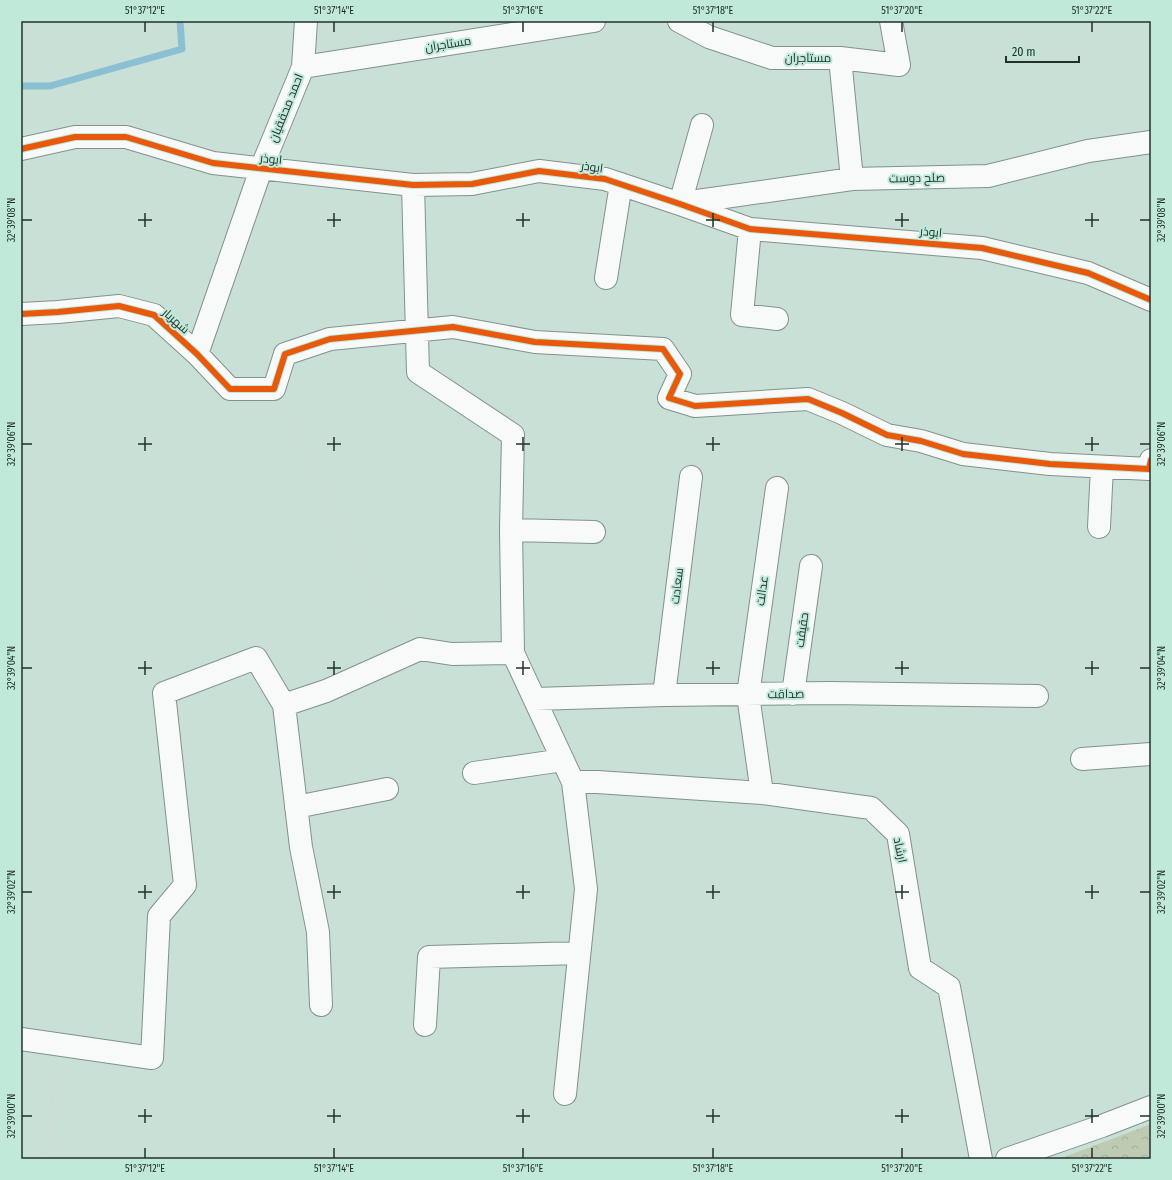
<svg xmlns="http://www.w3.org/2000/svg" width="1172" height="1180" viewBox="0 0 1172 1180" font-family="'Fira Sans Condensed',Cairo,sans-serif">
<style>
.forest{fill:url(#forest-crowns)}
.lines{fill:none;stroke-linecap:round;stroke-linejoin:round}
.stream{stroke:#8bc0d3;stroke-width:7}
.minor-casing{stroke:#81928c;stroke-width:24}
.major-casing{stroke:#81928c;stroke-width:24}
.path{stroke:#d2d8d6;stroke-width:2.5;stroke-dasharray:2 3;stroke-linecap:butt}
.minor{stroke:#f7faf9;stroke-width:22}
.major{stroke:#f7faf9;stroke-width:22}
.cycleway-casing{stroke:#c0e9da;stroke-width:8}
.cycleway{stroke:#e8590c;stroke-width:6}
.ticks{fill:none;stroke:#21312b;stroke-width:1.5}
.labels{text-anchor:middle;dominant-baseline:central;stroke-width:4;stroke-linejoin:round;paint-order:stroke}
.street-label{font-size:12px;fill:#21312b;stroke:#c0e9da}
.neatline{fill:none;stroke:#21312b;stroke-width:1.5}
.ticks-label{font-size:10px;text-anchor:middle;fill:#21312b}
</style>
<defs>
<pattern id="forest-crowns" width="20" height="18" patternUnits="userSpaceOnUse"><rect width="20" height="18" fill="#becbb2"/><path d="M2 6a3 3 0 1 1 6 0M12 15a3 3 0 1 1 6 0" fill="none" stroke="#a3af99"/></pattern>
</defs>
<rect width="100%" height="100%" fill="#c9e0d7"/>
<path class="forest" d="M1151,1124V1159H1059Z"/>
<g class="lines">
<path class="stream" d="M21,86H50L182,49L180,21"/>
<g class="minor-casing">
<path id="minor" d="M679,21L709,37L772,58H840L899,65L891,21
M840,58L852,179
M303,67L594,21
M21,149L75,137H126L213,163L413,185L472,184L539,171L605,179L680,204L750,229L982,248L1088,273L1151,300
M413,185L418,372L513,435L511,530L513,653L573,782L586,889L565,1094
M683,203L852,179L988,176L1088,151L1151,142
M680,204L702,125
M750,229L742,315L777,319
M606,278L621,184
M21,314L58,312L119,306L154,315L197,354L230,389H274L285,354L330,339L453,327L535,342L663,349L680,374L669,398L695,406L808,399L842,413L887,435L921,441L963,454L1050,464L1149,469L1151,460
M197,354L261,169L303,67L306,21
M1099,527L1102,467
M511,530L594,532
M793,694L811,566
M664,695L691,477
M535,699L664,695L830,693L1037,696
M284,705L301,847L318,932L321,1005
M1082,759L1151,754
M474,773L563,760
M573,782H597L762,793L871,808L898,834L920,968L949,987L981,1159
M762,793L748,695L777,488
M296,807L387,789
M425,1025L429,957L579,953
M21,1039L152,1058L159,916L185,885L164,693L256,658L284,705L326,691L420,649L452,654L513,653"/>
</g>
<g class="major-casing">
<path id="major" d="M1007,1159L1102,1126L1151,1107"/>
</g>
<path class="path" d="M284,409L351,552L406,629
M46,1159L56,1068"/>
<use href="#minor" class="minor"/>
<use href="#major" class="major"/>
<g class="cycleway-casing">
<path id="cycleway" d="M21,149L75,137H126L213,163L413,185L472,184L539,171L605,179L680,204L750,229L982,248L1088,273L1151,300
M21,314L58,312L119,306L154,315L197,354L230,389H274L285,354L330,339L453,327L535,342L663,349L680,374L669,398L695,406L808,399L842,413L887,435L921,441L963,454L1050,464L1149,469L1151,460"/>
</g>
<use href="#cycleway" class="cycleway"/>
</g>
<path class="ticks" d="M145,22V32M334,22V32M523,22V32M713,22V32M902,22V32M1092,22V32M145,213V227M334,213V227M523,213V227M713,213V227M902,213V227M1092,213V227M22,220H32M138,220H152M327,220H341M516,220H530M706,220H720M895,220H909M1085,220H1099M1140,220H1150M145,437V451M334,437V451M523,437V451M713,437V451M902,437V451M1092,437V451M22,444H32M138,444H152M327,444H341M516,444H530M706,444H720M895,444H909M1085,444H1099M1140,444H1150M145,661V675M334,661V675M523,661V675M713,661V675M902,661V675M1092,661V675M22,668H32M138,668H152M327,668H341M516,668H530M706,668H720M895,668H909M1085,668H1099M1140,668H1150M145,885V899M334,885V899M523,885V899M713,885V899M902,885V899M1092,885V899M22,892H32M138,892H152M327,892H341M516,892H530M706,892H720M895,892H909M1085,892H1099M1140,892H1150M145,1109V1123M334,1109V1123M523,1109V1123M713,1109V1123M902,1109V1123M1092,1109V1123M22,1116H32M138,1116H152M327,1116H341M516,1116H530M706,1116H720M895,1116H909M1085,1116H1099M1140,1116H1150M145,1148V1158M334,1148V1158M523,1148V1158M713,1148V1158M902,1148V1158M1092,1148V1158"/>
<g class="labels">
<g class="street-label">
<text transform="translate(448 44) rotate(-9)">مستاجران</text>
<text x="808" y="58">مستاجران</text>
<text transform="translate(286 108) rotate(-68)">احمد محققیان</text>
<text transform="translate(271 159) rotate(6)">ابوذر</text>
<text transform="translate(592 167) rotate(8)">ابوذر</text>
<text transform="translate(917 178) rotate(-1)">صلح دوست</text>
<text transform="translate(931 232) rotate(5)">ابوذر</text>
<text transform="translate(176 321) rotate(42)">شهریار</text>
<text transform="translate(677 586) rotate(-83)">سعادت</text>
<text transform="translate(762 591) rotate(-82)">عدالت</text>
<text transform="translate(802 630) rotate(-82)">حقیقت</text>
<text transform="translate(786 694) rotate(-1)">صداقت</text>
<text transform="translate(900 850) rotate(78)">ارشاد</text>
</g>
</g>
<rect width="1172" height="1180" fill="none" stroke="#c0e9da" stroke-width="44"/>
<path d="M1006 56v6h73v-6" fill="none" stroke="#21312b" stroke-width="2"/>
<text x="1012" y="56" font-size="12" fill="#21312b" stroke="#c0e9da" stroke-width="3" paint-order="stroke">20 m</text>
<rect x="22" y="22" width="1128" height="1136" class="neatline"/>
<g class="ticks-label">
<text x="145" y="14">51°37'12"E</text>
<text x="334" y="14">51°37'14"E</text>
<text x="523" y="14">51°37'16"E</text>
<text x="713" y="14">51°37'18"E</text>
<text x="902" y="14">51°37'20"E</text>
<text x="1092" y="14">51°37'22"E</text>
<text transform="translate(11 220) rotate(-90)" y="4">32°39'08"N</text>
<text transform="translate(1161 220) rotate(-90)" y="4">32°39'08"N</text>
<text transform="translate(11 444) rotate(-90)" y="4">32°39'06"N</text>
<text transform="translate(1161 444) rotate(-90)" y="4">32°39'06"N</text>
<text transform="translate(11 668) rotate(-90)" y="4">32°39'04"N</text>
<text transform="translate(1161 668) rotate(-90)" y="4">32°39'04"N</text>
<text transform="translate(11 892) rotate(-90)" y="4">32°39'02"N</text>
<text transform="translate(1161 892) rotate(-90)" y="4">32°39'02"N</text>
<text transform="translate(11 1116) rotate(-90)" y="4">32°39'00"N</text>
<text transform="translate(1161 1116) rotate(-90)" y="4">32°39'00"N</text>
<text x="145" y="1172">51°37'12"E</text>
<text x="334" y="1172">51°37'14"E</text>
<text x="523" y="1172">51°37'16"E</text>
<text x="713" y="1172">51°37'18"E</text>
<text x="902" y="1172">51°37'20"E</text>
<text x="1092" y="1172">51°37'22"E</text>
</g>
</svg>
